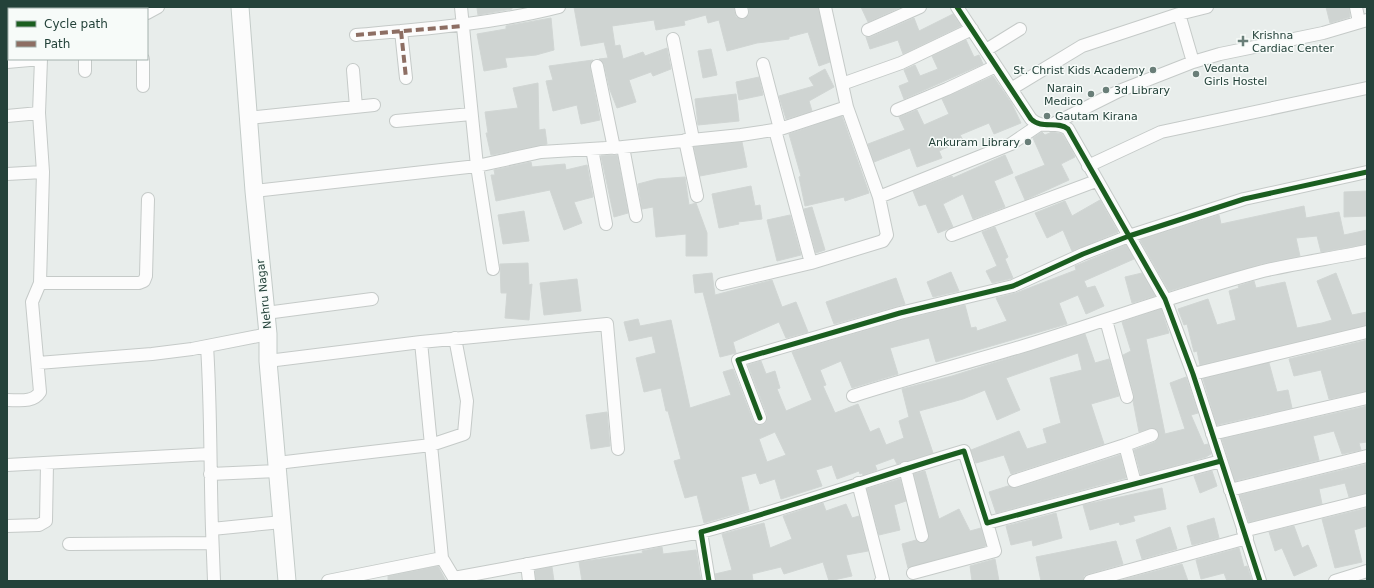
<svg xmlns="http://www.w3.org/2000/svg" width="1374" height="588" viewBox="0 0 1374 588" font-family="'DejaVu Sans',sans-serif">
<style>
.building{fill:#cfd4d2;stroke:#d1d6d4;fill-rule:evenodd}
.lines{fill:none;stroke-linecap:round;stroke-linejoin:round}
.street-casing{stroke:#c5cac8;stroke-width:14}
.secondary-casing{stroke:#c3cbc8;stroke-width:19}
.street{stroke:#fcfcfc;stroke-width:12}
.secondary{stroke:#fcfcfc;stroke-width:17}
.quiet{stroke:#8d6e63;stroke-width:4;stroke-dasharray:8 4;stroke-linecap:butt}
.cycleway-casing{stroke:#f7fbf9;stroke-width:8}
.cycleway{stroke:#1b5e20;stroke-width:5}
.poi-dot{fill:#697e78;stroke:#f7fbf9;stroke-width:1.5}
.labels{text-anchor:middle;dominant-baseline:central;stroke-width:3;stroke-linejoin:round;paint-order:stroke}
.poi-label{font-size:11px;fill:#24423a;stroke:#f7fbf9;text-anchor:start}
.street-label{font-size:11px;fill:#24423a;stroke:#f7fbf9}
</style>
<rect width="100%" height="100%" fill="#e8edeb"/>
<path class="building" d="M481,7H512V9L478,15L477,8Z
M574,7H734L736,17L743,19L749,15V7H818L830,62L819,66L808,32L789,37V39L757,43L727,51L719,20L708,23L706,15L684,21L685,25L656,30L654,20L612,26L615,46L620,45L623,59L643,52L645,56L667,48L671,69L653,76L651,72L629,80L636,102L617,108L610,90L604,64L599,59L608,58L604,42L581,46Z
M861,7H901L868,22Z
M1326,7H1349L1350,17L1330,23Z
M953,14L961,26L903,54L898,40L870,49L866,37H871L914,18L919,31Z
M551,18L554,50L536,55L505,58L507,67L484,71L477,34L506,29V26Z
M966,40L974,57L979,55L983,64L904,99L899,86L909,82L904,70L915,65L920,76L938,69L932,56Z
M711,49L717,75L703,78L698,51Z
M593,60L590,68L600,120L581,124L577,105L553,111L546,81L553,80L549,66Z
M825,69L834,87L809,101L812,111L786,119L779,96L814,86L809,78Z
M993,76L1012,104L1021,123L994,134L989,123L960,135L963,140L939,151L942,158L917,167L910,148L874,162L868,144L905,130L899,117L917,110L924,125L949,114L942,99Z
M759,77L763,95L739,100L736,82Z
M538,83L539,130L545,129L547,144L491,155L486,133H488L485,112L518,108L513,88Z
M736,94L739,121L698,125L695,99Z
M842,116L869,193L845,201L844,197L805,206L799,177L801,176L789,134Z
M1042,132L1045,135L1052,132L1062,134L1071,149L1075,157L1061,164L1069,180L1025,200L1015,177L1045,165L1033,138Z
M742,142L747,167L700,176L694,147Z
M617,155L628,213L614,217L601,156Z
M1005,155L1013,173L994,181L1005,207L973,219L963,194L943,204L953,227L938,233L926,204L919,206L913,191L952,176L953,178Z
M531,162L532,167L565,164L566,170L587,165L593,197L574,202L582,223L564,230L550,190L496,201L491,175H495L494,170Z
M685,177L689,205L696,203L707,233V256H686V234L656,237L653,207L642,209L638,184L657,179Z
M751,186L755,206L760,205L762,219L738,222L739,224L719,228L712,194Z
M1367,191V216L1344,217V192Z
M1100,200L1118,232L1072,251L1063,230L1047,238L1035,213L1065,201L1072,216Z
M1304,206L1306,218L1339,212L1344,235L1367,230V244L1321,252L1317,236L1296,238L1300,256L1261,264L1169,291L1140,240L1219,215L1221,224Z
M812,207L825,250L816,253L804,209Z
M524,211L529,241L503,244L498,215Z
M790,215L801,255L777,261L767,220Z
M995,227L1008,257L1005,259L1013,278L992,283L986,271L997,266L982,232Z
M1126,245L1134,259L1084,281L1087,288L1095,286L1104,306L1086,314L1078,295L1059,303L1067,324L936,362L929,338L890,348L898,374L852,388L841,361L820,370L826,385L823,386L835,413L858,404L870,432L879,428L886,445L904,438L899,421L909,417L902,389L952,376L1085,334L1095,363L1109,359L1119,396L1091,404L1104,444L1011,474L1004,455L976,463L971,450L1019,431L1027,449L1047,443L1043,429L1061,423L1050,378L1082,370L1078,353L1006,378L1020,410L997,420L985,390L963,399L919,411L933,453L897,464L894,458L875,465L877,470L863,475L862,473L860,474L859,471L837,479L832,465L816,470L822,486L781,499L775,479L760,484L756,473L741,477L749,510L704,523L697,495L685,498L674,461L681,459L668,411H666L661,388L644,392L636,358L656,353L652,336L629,341L624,322L638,319L640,326L671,320L690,408L731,395L723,372L733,369L753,421L756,424L762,425L766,422L767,415L748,365L761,361L766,374L775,371L780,388L777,389L786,411L812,400L792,352L902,320L965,305L971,328L976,327L977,331L1007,321L996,298L1016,293L1076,270L1075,266ZM775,432L786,455L767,462L759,439Z
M528,263L529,285L532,284L529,320L505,318L507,293H501L500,264Z
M951,272L959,291L933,297L927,282Z
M712,273L715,295L772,280L782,307L796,302L808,332L786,338L779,322L733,342L736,353L720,357L703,292L695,293L693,275Z
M1142,273L1155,296L1132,303L1125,277Z
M1336,273L1352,315L1367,312V325L1200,365L1197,351L1194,352L1187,324L1184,325L1178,309L1208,299L1217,325L1236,320L1229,291L1239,288L1238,286L1254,281L1256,288L1285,282L1297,328L1322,323L1332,320L1317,281Z
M896,278L905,304L834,324L826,302Z
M577,279L581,311L544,315L540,283Z
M1161,309L1169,333L1146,339L1165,434L1185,429L1170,383L1186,377L1198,413L1191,415L1204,445L1208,444L1211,454L1206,457L1141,475L1134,450L1155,442L1158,439L1159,433L1153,428L1139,432L1133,401L1134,395L1123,355L1131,351L1122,322Z
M1367,340V391L1329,399L1321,370L1294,376L1289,359Z
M1269,363L1277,392L1288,390L1292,408L1217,425L1203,379Z
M1367,406V442L1359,443L1361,450L1342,454L1334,431L1313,436L1319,460L1235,481L1222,439Z
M607,412L610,446L591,449L586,415Z
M1120,455L1126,478L996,513L989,492L1008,486L1016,488Z
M1367,464V493L1349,497L1345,483L1319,489L1322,504L1249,522L1240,495Z
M925,471L939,519L959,509L970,531L981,528L986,546L908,568L902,544L916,540L923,543L929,538L914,474Z
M1212,471L1217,486L1200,493L1194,476Z
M900,479L906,501L894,505L900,530L879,535L867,489Z
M1162,488L1166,509L1133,516L1135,521L1120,525L1119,522L1090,530L1083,505Z
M823,503L826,511L846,504L852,518L859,516L868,551L846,555L852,576L829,581L823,562L784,574L781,567L752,574L753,581H716L715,574L732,570L722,534L764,523L770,548L792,539L783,516Z
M1367,508V526L1354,530L1362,562L1335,568L1322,519Z
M1056,513L1062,538L1033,546L1032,540L1011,545L1006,526Z
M1214,518L1219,538L1192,545L1187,526Z
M1294,526L1302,548L1308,545L1317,566L1294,576L1282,548L1275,551L1269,532Z
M1170,527L1177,549L1142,559L1136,540Z
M1116,541L1123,564L1088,574L1084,576L1083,581H1041L1036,557Z
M662,547L663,554L696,550L701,581H582L579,562L643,553L642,551Z
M1239,548L1244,567L1247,566L1252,581H1227L1224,573L1201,579L1196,560Z
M995,559L999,581H972L970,566Z
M1182,564L1188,581H1118Z
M438,566L446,581H388V576Z
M552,567L554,581H536L535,570Z"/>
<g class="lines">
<g class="street-casing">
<path id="street" d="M45,7L51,9
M461,7L477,166L493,269
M741,7L742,12
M825,7L847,107L879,197L1011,144L1039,125
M957,7L1031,119C1042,130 1057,120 1068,129L1165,299L1193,374L1260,581
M1356,7L1359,22
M147,13L158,7
M1179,14L1193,62
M7,23H9
M868,30L920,7
M401,31L406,78
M356,35C424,29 492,24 559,7
M673,39L693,139
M986,50L1020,29
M85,59V71
M143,59V86
M7,62L41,59
M763,64L780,129
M597,66L614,148
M353,70L356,107
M842,84L901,63L972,29
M1011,89L1082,46L1179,14L1207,7
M897,110L947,89L996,66
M7,116L39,113
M248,118L374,105
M396,121L471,114
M1051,125L1119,91L1193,62L1220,54L1323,33L1367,20
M775,130L811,263
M685,140L697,196
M623,147L636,216
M592,149L606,224
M1088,166L1161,132L1367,88
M7,174L43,172
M254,191L477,166L541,152L623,147L741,135L780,129L847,107
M952,235L1096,181
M40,283H139L144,281L146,276L148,199
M722,284L811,263L883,241L887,235L879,197
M266,313L372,299
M1106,320L1127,397
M207,346C211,407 210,468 212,529
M268,361L421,342L607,324L618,449
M38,363L152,354L192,349L268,334
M1193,374L1367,332
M853,396C912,377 971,362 1030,344C1108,320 1184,292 1263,271C1297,263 1333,258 1367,251
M7,400C19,400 33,403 40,392L32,302L40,283L43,172L39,113L41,59
M760,418L738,360L900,313L1013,286L1083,254L1129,236L1244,199L1367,172
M1212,434L1367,398
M277,463L431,445L464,434L467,401L455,338
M7,465L209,454
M905,468L922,536
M210,474L278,471
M1014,481L1125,445
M858,483L883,580L881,581
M1135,483L1125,445L1152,435
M1230,490L1367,456
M7,526L39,525L46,521L47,464
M1243,531L1367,500
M69,544L211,543
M442,558L454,578L701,532
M527,564L529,581
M913,573L995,551L987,523
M214,581L212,529L282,522
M328,581L442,558L421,342
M709,581L701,532C789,508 876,477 964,451L987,523L1221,461
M1090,581L1247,538
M1335,581L1367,571"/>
</g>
<g class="secondary-casing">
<path id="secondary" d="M240,7L254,191L268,334V361L287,581"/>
</g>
<use href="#street" class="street"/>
<use href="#secondary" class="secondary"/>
<path class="quiet" d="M401,31L406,78
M356,35L463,26"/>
<g class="cycleway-casing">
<path id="cycleway" d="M957,7L1031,119C1042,130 1057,120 1068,129L1165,299L1193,374L1260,581
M760,418L738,360L900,313L1013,286L1083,254L1129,236L1244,199L1367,172
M709,581L701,532C789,508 876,477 964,451L987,523L1221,461"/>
</g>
<use href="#cycleway" class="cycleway"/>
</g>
<g class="poi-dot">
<path d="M1241 35h4v4h4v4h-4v4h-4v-4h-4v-4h4z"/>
<circle cx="1153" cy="70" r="4"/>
<circle cx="1196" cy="74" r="4"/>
<circle cx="1106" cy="90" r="4"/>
<circle cx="1091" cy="94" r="4"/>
<circle cx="1047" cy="116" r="4"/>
<circle cx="1028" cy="142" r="4"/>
</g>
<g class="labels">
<g class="poi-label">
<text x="1252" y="35">Krishna<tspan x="1252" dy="13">Cardiac Center</tspan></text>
<text x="1204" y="68">Vedanta<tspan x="1204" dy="13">Girls Hostel</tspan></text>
<text x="1145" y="70" text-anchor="end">St. Christ Kids Academy</text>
<text x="1083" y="88" text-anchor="end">Narain<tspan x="1083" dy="13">Medico</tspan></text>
<text x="1114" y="90">3d Library</text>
<text x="1055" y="116">Gautam Kirana</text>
<text x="1020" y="142" text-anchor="end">Ankuram Library</text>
</g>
<g class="street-label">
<text transform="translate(264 294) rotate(-96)">Nehru Nagar</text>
</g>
</g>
<rect width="1374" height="588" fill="none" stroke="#24423a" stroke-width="16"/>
<rect x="8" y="8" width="140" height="52" fill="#f7fbf9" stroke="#a3b1ad"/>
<rect x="16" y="21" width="20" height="6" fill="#1b5e20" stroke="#a3b1ad"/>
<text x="44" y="28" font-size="12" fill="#24423a">Cycle path</text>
<rect x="16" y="41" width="20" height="6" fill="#8d6e63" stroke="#a3b1ad"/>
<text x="44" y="48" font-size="12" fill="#24423a">Path</text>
</svg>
